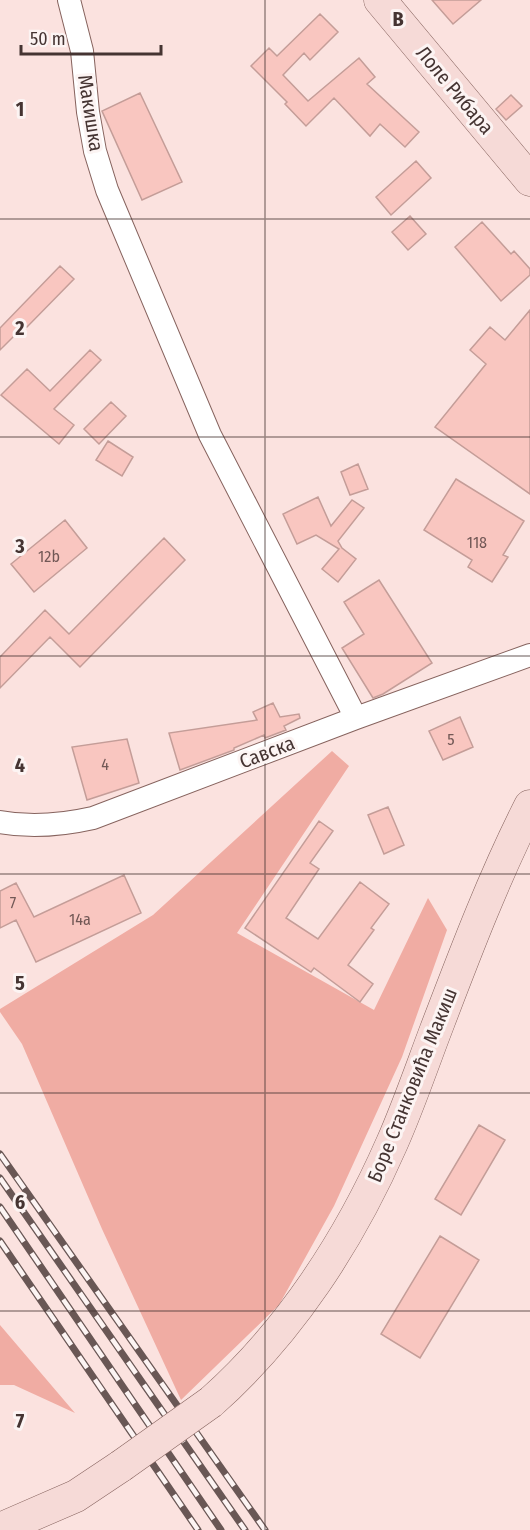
<svg xmlns="http://www.w3.org/2000/svg" width="530" height="1530" viewBox="0 0 530 1530" font-family="'Fira Sans Condensed',sans-serif">
<style>
.green{fill:#f0aca3}
.building{fill:#f9c6c0;stroke:#c49d98;stroke-width:1.5}
.lines{fill:none;stroke-linecap:round;stroke-linejoin:round}
.street-casing{stroke:#86635e;stroke-width:24}
.secondary-casing{stroke:#86635e;stroke-width:33}
.street{stroke:#fff;stroke-width:22}
.secondary{stroke:#f6dad7;stroke-width:32}
.rail-casing{stroke:#695755;stroke-width:7}
.rail{stroke:#fcf4f3;stroke-width:4.5;stroke-dasharray:14;stroke-linecap:butt}
.secondary-bridge-casing{stroke:#86635e;stroke-width:33;stroke-linecap:butt}
.secondary-bridge{stroke:#f6dad7;stroke-width:32}
.grid{fill:none;stroke:#453432;stroke-width:1.5;stroke-opacity:0.55}
.labels{text-anchor:middle;dominant-baseline:central;stroke-width:6;stroke-linejoin:round;paint-order:stroke}
.number-label{font-size:16px;fill:#725856}
.street-label{font-size:20px;fill:#453432;stroke:#fcf4f3}
.grid-label{font-size:20px;text-anchor:middle;font-weight:bold;fill:#453432;stroke:#fcf4f3;stroke-width:6;stroke-linejoin:round;paint-order:stroke}
</style>
<rect width="100%" height="100%" fill="#fbe2df"/>
<path class="green" d="M332,751L349,766L237,933L374,1010L428,898L447,930L402,1057L334,1206L279,1305L181,1400L102,1229L22,1044L0,1012V1009L153,915Z
M0,1325L75,1413L14,1385H0Z"/>
<path class="building" d="M432,0H481L453,24Z
M320,14L338,32L310,60L304,53L283,75L308,101L359,58L375,77L367,84L419,132L405,147L380,124L370,136L334,98L306,126L285,104L287,102L251,66L269,48L277,56Z
M140,93L182,182L142,200L102,111Z
M511,95L522,106L506,120L496,109Z
M416,161L431,178L391,215L376,197Z
M410,216L426,234L408,250L392,232Z
M482,222L511,254L514,251L530,269V275L501,301L455,247Z
M60,266L74,279L27,327L25,325L0,350V328Z
M530,310V494L435,427L486,364L470,350L490,327L505,340Z
M90,350L101,360L54,409L74,425L59,444L1,395L27,369L50,391Z
M111,402L126,416L99,444L84,429Z
M108,441L133,457L122,476L96,460Z
M358,464L368,489L350,495L341,472Z
M456,479L524,521L503,555L508,557L492,582L468,567L472,560L424,530Z
M318,497L331,526L352,500L364,508L338,541L342,548L356,559L338,582L322,569L339,549L316,535L297,544L283,514Z
M65,520L87,548L34,592L11,564Z
M164,538L185,560L80,667L50,637L0,688V657L45,610L69,634Z
M379,580L432,663L383,694L373,698L342,648L364,634L344,602Z
M273,703L280,717L299,714L300,718L284,726L286,730L265,738L264,735L234,748V750L180,770L169,733L257,720L253,712Z
M460,717L473,747L443,760L429,731Z
M127,739L139,783L87,800L72,747Z
M388,807L404,845L384,854L368,815Z
M319,821L333,831L310,863L319,869L286,918L318,939L360,882L389,904L371,928L374,930L348,965L373,984L360,1002L314,968L311,972L245,928Z
M124,875L141,913L36,962L16,920L0,928V891L16,883L34,917Z
M479,1125L505,1140L461,1215L435,1199Z
M440,1236L479,1260L420,1358L381,1334Z"/>
<g class="lines">
<g class="street-casing">
<path id="street" d="M69,0L82,51L88,112L95,151L107,190L210,435L356,718
M0,822C32,828 62,825 93,818L356,718L530,655"/>
</g>
<g class="secondary-casing">
<path id="secondary" d="M380,0L530,180
M211,1402C290,1332 350,1239 392,1143C408,1107 421,1069 435,1032C464,956 493,879 530,806
M0,1529L76,1496L121,1466"/>
</g>
<use href="#street" class="street"/>
<use href="#secondary" class="secondary"/>
<g class="rail-casing">
<path id="rail" d="M0,1154L265,1530
M0,1178L245,1530
M0,1207L221,1530
M0,1241L198,1530"/>
</g>
<use href="#rail" class="rail"/>
<g class="secondary-bridge-casing">
<path id="secondary-bridge" d="M121,1466L211,1402"/>
</g>
<use href="#secondary-bridge" class="secondary-bridge"/>
</g>
<path class="grid" d="M265,0V1530M0,219H530M0,437H530M0,656H530M0,874H530M0,1093H530M0,1311H530"/>
<g class="labels">
<g class="number-label">
<text x="477" y="542">118</text>
<text x="49" y="556">12b</text>
<text x="451" y="739">5</text>
<text x="105" y="764">4</text>
<text x="13" y="902">7</text>
<text x="80" y="919">14a</text>
</g>
<g class="street-label">
<text transform="translate(455 90) rotate(50)">Лоле Рибара</text>
<text transform="translate(91 113) rotate(81)">Макишка</text>
<text transform="translate(267 752) rotate(-21)">Савска</text>
<text transform="translate(412 1085) rotate(-68)">Боре Станковића Макиш</text>
</g>
</g>
<g class="grid-label">
<text x="398" y="26">B</text>
<text x="20" y="116">1</text>
<text x="20" y="335">2</text>
<text x="20" y="553">3</text>
<text x="20" y="772">4</text>
<text x="20" y="990">5</text>
<text x="20" y="1209">6</text>
<text x="20" y="1428">7</text>
</g>
<path d="M21 45v9h140v-9" fill="none" stroke="#453432" stroke-width="3"/>
<text x="30" y="45" font-size="18" fill="#453432" stroke="#fcf4f3" stroke-width="4.5" paint-order="stroke">50 m</text>
</svg>
